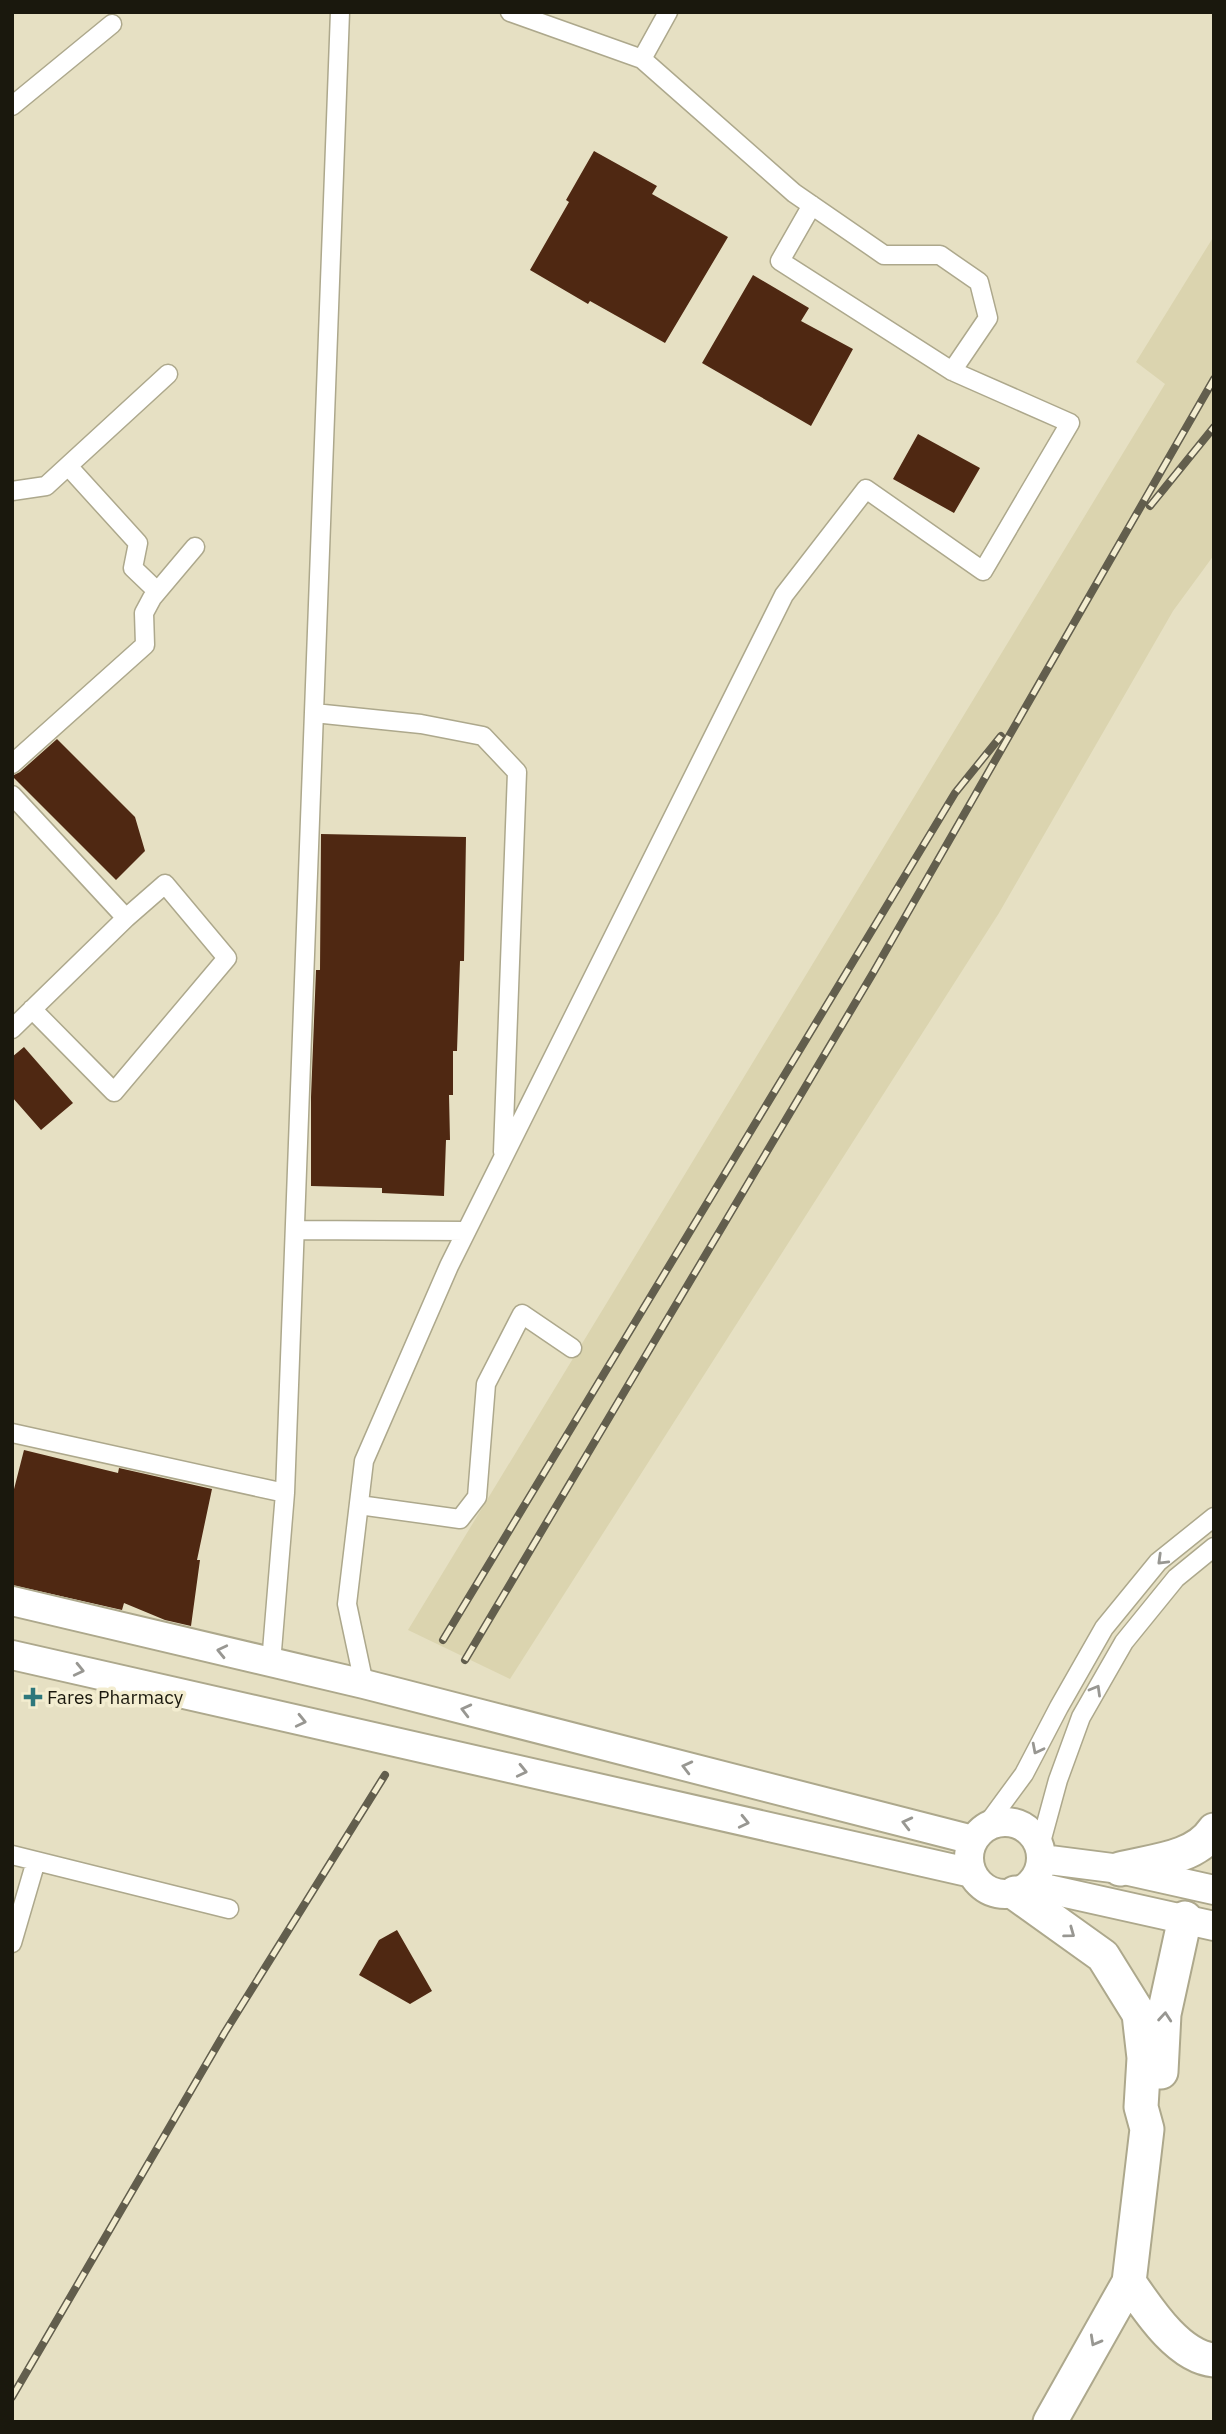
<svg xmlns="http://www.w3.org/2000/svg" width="1226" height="2434" viewBox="0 0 1226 2434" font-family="'IBM Plex Sans',sans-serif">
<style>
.built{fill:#dbd4af}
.building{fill:#4f2812}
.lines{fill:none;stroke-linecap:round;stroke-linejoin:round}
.minor-casing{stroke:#ada88c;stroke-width:21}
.primary-casing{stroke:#ada88c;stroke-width:32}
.motorway-casing{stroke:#ada88c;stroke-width:37}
.minor{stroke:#fff;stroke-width:18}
.primary{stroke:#fff;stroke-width:28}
.motorway{stroke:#fff;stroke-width:33}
.rail-casing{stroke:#625e4d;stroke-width:8}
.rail{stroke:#f3edd0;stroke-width:5;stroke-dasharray:16;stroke-linecap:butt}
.oneway{stroke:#989792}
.poi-dot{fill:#2d777b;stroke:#f3edd0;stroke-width:2.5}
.labels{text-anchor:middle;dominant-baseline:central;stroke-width:7;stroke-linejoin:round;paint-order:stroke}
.poi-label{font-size:19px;fill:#1a180d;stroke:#f3edd0;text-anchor:start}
</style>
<rect width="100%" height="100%" fill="#e6e0c3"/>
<path class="built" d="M1214,236V555L1173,611L999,913L510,1679L408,1630L1165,384L1136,362Z"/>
<path class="building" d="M594,151L657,186L652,194L728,237L665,343L590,301L588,304L530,270L569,202L566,200Z
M753,275L809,308L801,321L853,349L811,426L702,363Z
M918,434L980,468L954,513L893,479Z
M57,739L135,817L145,851L116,880L12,776L20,772Z
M321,834L466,837L464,961H460L457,1051H453V1095H449L450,1140H446L444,1196L382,1193V1188L311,1186V1097L316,970H320Z
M24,1047L73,1103L41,1130L12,1097V1057Z
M24,1450L118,1473L119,1468L212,1489L197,1560H200L191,1626L165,1620L124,1603L122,1610L12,1585V1497Z
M397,1930L432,1991L410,2004L359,1975L379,1940Z"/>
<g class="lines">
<g class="minor-casing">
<path id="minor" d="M510,12L642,59L794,193L884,255H940L979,282L988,318L952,371
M642,59L668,12
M12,106L112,24
M68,466L138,543L133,568L157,591
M12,491L46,486L168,374
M314,713L421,724L483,736L517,772L503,1152
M12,764L145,645L144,613L152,598L195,547
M12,795L126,918L12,1029
M32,1009L114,1092L227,958L165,884L126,918
M295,1230L466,1231
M12,1433L285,1493
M359,1505L460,1519L477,1497L486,1384L522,1314L572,1348
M271,1663L285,1493L340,12
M364,1684L347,1604L364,1461L449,1266L784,595L866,489L983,571L1070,423L952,371L780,261L812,205
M985,1827L1024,1774L1059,1707L1104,1628L1158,1562L1214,1517
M1040,1846L1058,1780L1081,1717L1124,1642L1176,1578L1214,1547
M12,1855L229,1909
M12,1943L36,1861"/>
</g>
<g class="primary-casing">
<path id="primary" d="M12,1601L364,1684L973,1840
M12,1655L972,1873
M969 1858a36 36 0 1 1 72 0a36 36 0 1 1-72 0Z
M1042,1859L1120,1869L1214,1890
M1030,1885L1214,1926"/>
</g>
<g class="motorway-casing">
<path id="motorway" d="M1120,1869C1151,1861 1195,1859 1214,1830
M1015,1893L1103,1956L1139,2014L1144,2058L1141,2107L1147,2129L1129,2282L1050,2422
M1161,2072L1164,2014L1185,1918
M1129,2282C1147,2308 1178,2357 1214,2360"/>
</g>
<use href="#minor" class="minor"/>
<use href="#primary" class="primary"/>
<use href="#motorway" class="motorway"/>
<g class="rail-casing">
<path id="rail" d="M1150,506L1214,427
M443,1640L955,793L1001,736
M465,1660L873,973L1214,379
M12,2397L225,2032L385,1775"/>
</g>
<use href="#rail" class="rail"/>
</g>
<defs><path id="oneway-chevron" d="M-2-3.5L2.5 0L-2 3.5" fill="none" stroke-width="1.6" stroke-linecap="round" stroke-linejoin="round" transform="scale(1.75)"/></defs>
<g class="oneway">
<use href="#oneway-chevron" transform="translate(1162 1560) rotate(136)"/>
<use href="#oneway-chevron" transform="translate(222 1651) rotate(-167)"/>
<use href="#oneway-chevron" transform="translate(79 1670) rotate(13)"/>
<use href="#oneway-chevron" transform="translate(1096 1690) rotate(-60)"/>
<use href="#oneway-chevron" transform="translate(466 1710) rotate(-166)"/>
<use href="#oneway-chevron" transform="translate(301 1721) rotate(13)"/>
<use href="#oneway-chevron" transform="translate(1037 1749) rotate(117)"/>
<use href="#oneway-chevron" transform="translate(687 1767) rotate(-166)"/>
<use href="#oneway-chevron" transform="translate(522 1771) rotate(13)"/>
<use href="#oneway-chevron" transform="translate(744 1822) rotate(13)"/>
<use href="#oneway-chevron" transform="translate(907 1823) rotate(-166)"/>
<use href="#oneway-chevron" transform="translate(1070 1933) rotate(36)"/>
<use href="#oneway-chevron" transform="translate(1165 2017) rotate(-85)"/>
<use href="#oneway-chevron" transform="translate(1095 2341) rotate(119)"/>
</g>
<path class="poi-dot" d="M29.5 1686.5h7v7h7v7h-7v7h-7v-7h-7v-7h7z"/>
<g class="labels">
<g class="poi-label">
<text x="47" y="1697">Fares Pharmacy</text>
</g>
</g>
<rect width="1226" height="2434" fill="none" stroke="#1a180d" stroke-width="28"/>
</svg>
